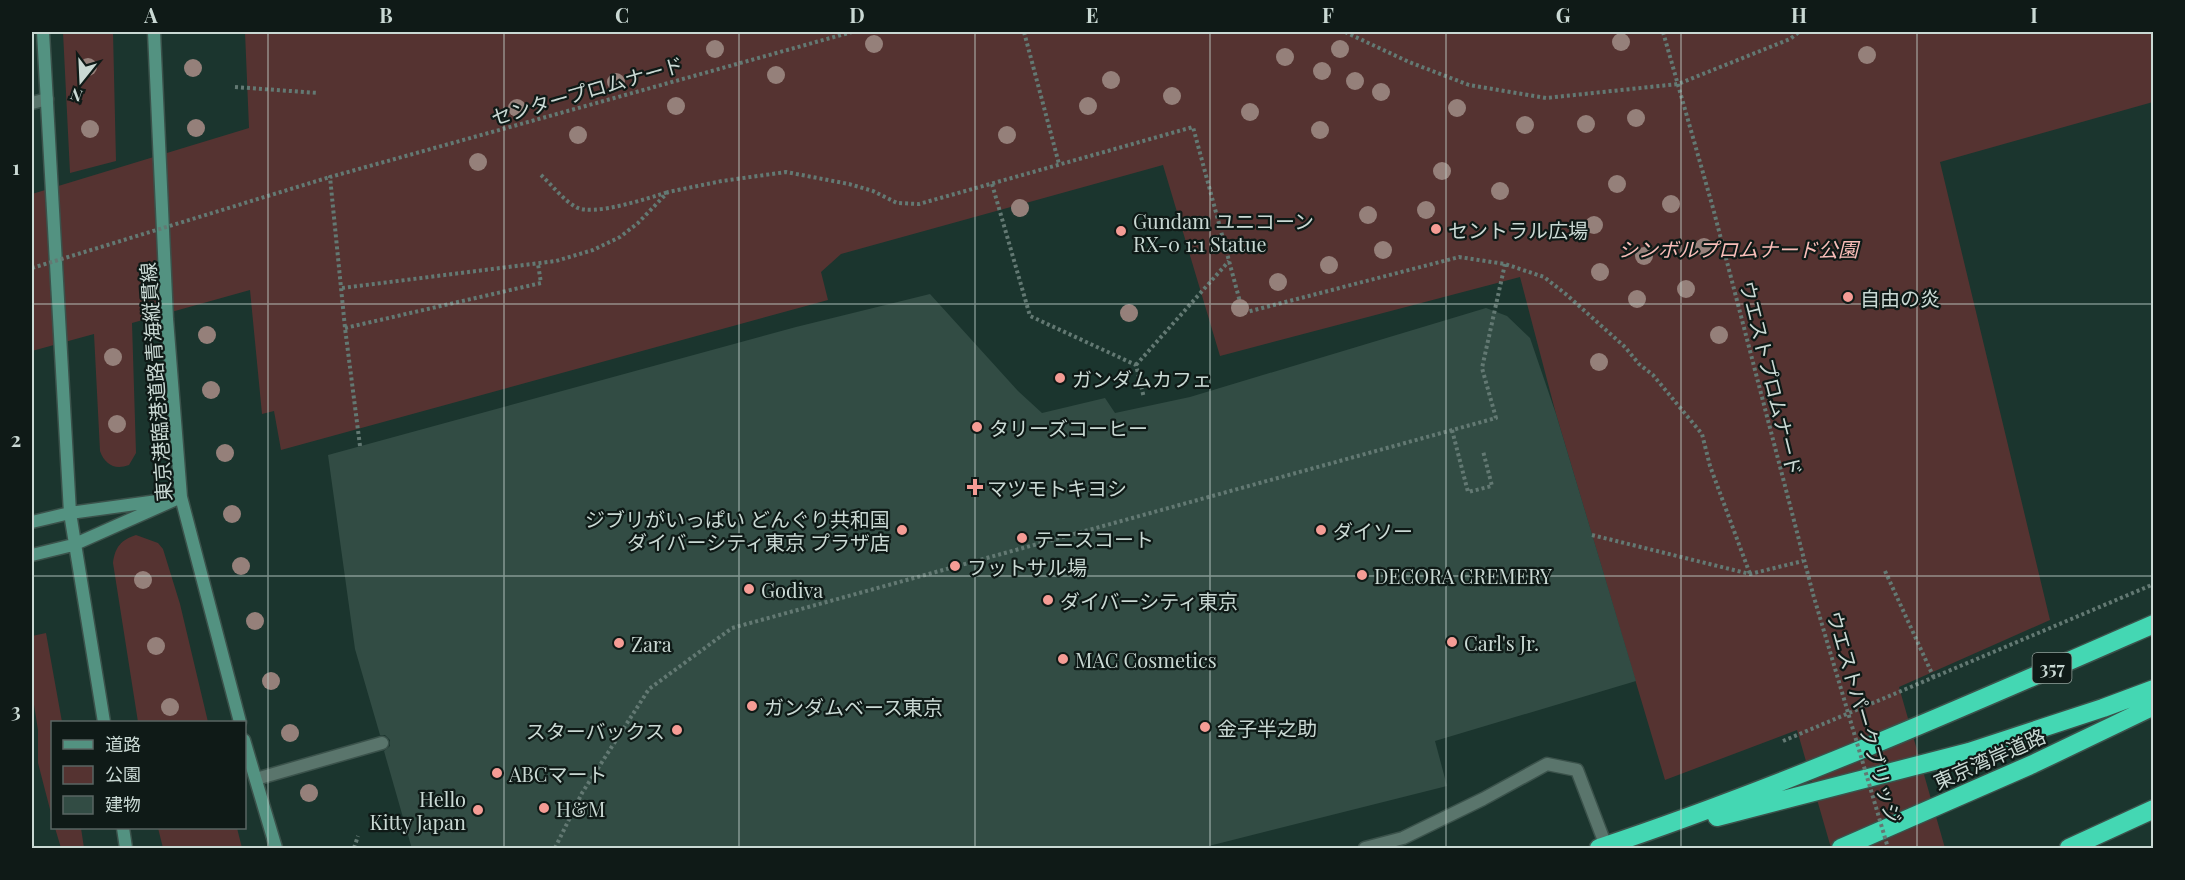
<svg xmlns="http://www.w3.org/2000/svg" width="2185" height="880" viewBox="0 0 2185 880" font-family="'Playfair Display','Noto Sans JP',serif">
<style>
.green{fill:#553331}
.building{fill:#324c44}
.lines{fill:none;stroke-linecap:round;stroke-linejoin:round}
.lane-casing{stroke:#3b524b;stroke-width:15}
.secondary-casing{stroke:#3b524b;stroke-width:15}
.highway-casing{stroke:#3b524b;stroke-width:21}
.path{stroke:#637973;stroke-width:4;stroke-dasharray:3 3;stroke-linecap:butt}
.lane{stroke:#5a756c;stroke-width:12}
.secondary{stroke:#539281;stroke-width:12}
.highway{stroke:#44d7b3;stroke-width:18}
.path-bridge{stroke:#637973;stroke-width:4;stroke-dasharray:3 3;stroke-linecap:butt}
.tree{fill:#95807a}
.grid{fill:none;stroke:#cad9d4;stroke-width:1.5;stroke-opacity:0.55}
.poi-dot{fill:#f59c95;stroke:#0f1a17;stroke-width:2}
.labels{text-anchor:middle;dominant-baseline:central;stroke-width:4.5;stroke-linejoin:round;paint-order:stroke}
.shield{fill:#0f1a17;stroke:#92a09b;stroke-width:1.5}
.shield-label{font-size:18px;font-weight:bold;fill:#cad9d4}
.street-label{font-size:20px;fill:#cad9d4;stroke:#0f1a17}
.poi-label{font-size:20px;fill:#cad9d4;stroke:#0f1a17;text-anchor:start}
.park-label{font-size:20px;font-style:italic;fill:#f8bdb8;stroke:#0f1a17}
.neatline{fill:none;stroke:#cad9d4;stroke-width:2}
.grid-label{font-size:20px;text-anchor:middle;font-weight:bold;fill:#cad9d4}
</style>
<rect width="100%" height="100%" fill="#1b352e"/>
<path class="green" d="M63,32H113L116,161L70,173Z
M245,32H2153V102L1940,162L2050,620L1899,687L1945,848H1831L1797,730L1665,780L1556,414L1520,277L1220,356L1163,165L841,254L821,272L828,300L281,450L274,411L262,414L250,290L132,323L136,453L129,465C115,470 105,465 100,451L94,334L32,351V194L249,128Z
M136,535L158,543L163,549L180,604L208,722H138L113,563C115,547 121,540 136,535Z
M46,633L62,722H52V817L38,763V730L32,692V636Z
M55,828H81L84,848H61Z
M158,828H237L242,848H163Z"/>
<path class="building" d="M930,294L1018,391L1042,413L1105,398L1115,413L1190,397L1486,308L1507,316L1530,338L1556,414L1636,681L1435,741L1447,786L1197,849H412L384,751L390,746V740L385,735H380L355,649L328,455L796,327Z"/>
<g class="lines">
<g class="lane-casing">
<path id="lane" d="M32,103L47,99
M256,779L382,743
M1365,848L1403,838L1483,799L1547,764L1577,770L1606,846"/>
</g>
<g class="secondary-casing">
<path id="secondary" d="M43,32L70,513L104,722
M154,32L167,319L181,497L240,722
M32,522L70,513L165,500
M32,555L73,545L181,497
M244,740L276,848
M123,828L126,848"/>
</g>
<g class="highway-casing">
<path id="highway" d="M1717,817L1969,752L2103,708L2154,689
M1599,848C1788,785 1971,704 2154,624
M1841,848L2033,764L2154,706
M2069,848L2154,809"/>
</g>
<path class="path" d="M1024,32L1059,164
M1345,32L1409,62L1469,85L1546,98L1678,84L1790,39L1799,32
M1663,32L1713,208L1813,594
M235,87L318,93
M541,175C552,185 563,200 576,207C592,217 649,198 668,192
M992,184L1030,316L1136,365L1144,398
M342,288L556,261L593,250L620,237L638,223L668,192L722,181L786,172L849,184L873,191L897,203L919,204L1193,127L1243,313L1459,257L1505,264L1544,277L1567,295L1625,347L1639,364L1653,375L1702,434L1710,466L1750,574
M345,328L541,283L538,264
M1136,365L1229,261
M1452,430L1468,492L1492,486L1483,451
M360,446L345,328L330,177L852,32
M1592,535L1750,574L1803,561
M1885,571L1934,678
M1783,741L2154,584
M354,848L358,836
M555,848L582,793L649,689L732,628L1496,418L1482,368L1505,264"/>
<use href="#lane" class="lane"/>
<use href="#secondary" class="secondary"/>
<use href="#highway" class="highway"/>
<path class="path-bridge" d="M32,268L330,177
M1813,594L1888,848"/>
</g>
<g class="tree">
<circle cx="1621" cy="42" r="9"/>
<circle cx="874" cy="44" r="9"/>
<circle cx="715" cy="49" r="9"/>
<circle cx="1340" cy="49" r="9"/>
<circle cx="1867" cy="55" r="9"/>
<circle cx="1285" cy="57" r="9"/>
<circle cx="88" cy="67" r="9"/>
<circle cx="193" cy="68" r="9"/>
<circle cx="1322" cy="71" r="9"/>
<circle cx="776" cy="75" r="9"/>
<circle cx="1111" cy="80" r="9"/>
<circle cx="1355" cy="81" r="9"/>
<circle cx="616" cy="82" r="9"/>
<circle cx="1381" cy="92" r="9"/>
<circle cx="1172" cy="96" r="9"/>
<circle cx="676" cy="106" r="9"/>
<circle cx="1088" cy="106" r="9"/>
<circle cx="517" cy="108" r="9"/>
<circle cx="1457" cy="108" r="9"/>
<circle cx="1250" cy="112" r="9"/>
<circle cx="1636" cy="118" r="9"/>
<circle cx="1586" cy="124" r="9"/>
<circle cx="1525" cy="125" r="9"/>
<circle cx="196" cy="128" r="9"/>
<circle cx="90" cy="129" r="9"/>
<circle cx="1320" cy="130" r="9"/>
<circle cx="578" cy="135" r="9"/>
<circle cx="1007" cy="135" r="9"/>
<circle cx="478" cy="162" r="9"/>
<circle cx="1442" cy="171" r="9"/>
<circle cx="1617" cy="184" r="9"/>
<circle cx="1500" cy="191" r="9"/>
<circle cx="1671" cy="204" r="9"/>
<circle cx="1020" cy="208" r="9"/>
<circle cx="1426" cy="210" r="9"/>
<circle cx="1368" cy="215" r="9"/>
<circle cx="1594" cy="225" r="9"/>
<circle cx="1704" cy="247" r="9"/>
<circle cx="1383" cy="250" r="9"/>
<circle cx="1644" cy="256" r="9"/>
<circle cx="1329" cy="265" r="9"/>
<circle cx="1600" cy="272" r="9"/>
<circle cx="1278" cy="282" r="9"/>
<circle cx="1686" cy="289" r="9"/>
<circle cx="1637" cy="299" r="9"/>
<circle cx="1240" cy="308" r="9"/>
<circle cx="1129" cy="313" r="9"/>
<circle cx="207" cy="335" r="9"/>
<circle cx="1719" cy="335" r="9"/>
<circle cx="113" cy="357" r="9"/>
<circle cx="1599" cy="362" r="9"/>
<circle cx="211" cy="390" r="9"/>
<circle cx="117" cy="424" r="9"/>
<circle cx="225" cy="453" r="9"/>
<circle cx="232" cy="514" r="9"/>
<circle cx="241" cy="566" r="9"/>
<circle cx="143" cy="580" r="9"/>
<circle cx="255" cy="621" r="9"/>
<circle cx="156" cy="646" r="9"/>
<circle cx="271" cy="681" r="9"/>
<circle cx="170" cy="707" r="9"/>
<circle cx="290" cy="733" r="9"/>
<circle cx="309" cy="793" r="9"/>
</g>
<path class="grid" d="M268,32V848M504,32V848M739,32V848M975,32V848M1210,32V848M1446,32V848M1681,32V848M1917,32V848M32,304H2154M32,576H2154"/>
<g class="poi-dot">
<circle cx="1436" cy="229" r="6"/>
<circle cx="1121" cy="231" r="6"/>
<circle cx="1848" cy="297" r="6"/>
<circle cx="1060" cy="378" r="6"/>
<circle cx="977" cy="427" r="6"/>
<path d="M972 478h6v6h6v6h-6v6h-6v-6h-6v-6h6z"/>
<circle cx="902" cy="530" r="6"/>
<circle cx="1321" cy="530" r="6"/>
<circle cx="1022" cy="538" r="6"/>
<circle cx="955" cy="566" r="6"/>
<circle cx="1362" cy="575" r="6"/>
<circle cx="749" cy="589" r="6"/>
<circle cx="1048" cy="600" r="6"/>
<circle cx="1452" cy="642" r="6"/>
<circle cx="619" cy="643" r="6"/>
<circle cx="1063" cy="659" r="6"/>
<circle cx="752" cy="706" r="6"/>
<circle cx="1205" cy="727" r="6"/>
<circle cx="677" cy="730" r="6"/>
<circle cx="497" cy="773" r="6"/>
<circle cx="544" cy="808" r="6"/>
<circle cx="478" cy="810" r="6"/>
</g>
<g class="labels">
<rect class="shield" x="2032.5" y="653" width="39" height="30" rx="4.5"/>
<g class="shield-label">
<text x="2052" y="668">357</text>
</g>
<g class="street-label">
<text transform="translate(587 90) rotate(-16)">センタープロムナード</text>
<text transform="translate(1772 378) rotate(76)">ウエストプロムナード</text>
<text transform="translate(155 382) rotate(-94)">東京港臨港道路青海縦貫線</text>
<text transform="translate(1865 717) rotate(74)">ウエストパークブリッジ</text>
<text transform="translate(1989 758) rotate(-24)">東京湾岸道路</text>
</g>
<g class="poi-label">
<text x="1133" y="220">Gundam ユニコーン<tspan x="1133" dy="23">RX-0 1:1 Statue</tspan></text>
<text x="1448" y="229">セントラル広場</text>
<text x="1860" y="297">自由の炎</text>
<text x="1072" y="378">ガンダムカフェ</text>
<text x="989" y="427">タリーズコーヒー</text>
<text x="987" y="487">マツモトキヨシ</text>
<text x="890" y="518" text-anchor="end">ジブリがいっぱい どんぐり共和国<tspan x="890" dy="23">ダイバーシティ東京 プラザ店</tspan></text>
<text x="1333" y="530">ダイソー</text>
<text x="1034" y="538">テニスコート</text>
<text x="967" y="566">フットサル場</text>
<text x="1374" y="575">DECORA CREMERY</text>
<text x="761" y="589">Godiva</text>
<text x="1060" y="600">ダイバーシティ東京</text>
<text x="1464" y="642">Carl's Jr.</text>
<text x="631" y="643">Zara</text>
<text x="1075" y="659">MAC Cosmetics</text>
<text x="764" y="706">ガンダムベース東京</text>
<text x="1217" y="727">金子半之助</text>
<text x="665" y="730" text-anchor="end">スターバックス</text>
<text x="509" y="773">ABCマート</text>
<text x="466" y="798" text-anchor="end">Hello<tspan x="466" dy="23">Kitty Japan</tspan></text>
<text x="556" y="808">H&amp;M</text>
</g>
<g class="park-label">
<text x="1738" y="248">シンボルプロムナード公園</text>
</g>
</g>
<rect width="2185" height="880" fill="none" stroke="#0f1a17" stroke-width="66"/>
<rect x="51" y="721" width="195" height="108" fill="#0f1a17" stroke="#5a6663" stroke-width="1.5"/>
<rect x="63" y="740" width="30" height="9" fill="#539281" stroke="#5a6663" stroke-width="1.5"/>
<text x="105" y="751" font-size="18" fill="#cad9d4">道路</text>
<rect x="63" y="766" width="30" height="18" fill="#553331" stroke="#5a6663" stroke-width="1.5"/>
<text x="105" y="781" font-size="18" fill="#cad9d4">公園</text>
<rect x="63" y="796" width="30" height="18" fill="#324c44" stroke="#5a6663" stroke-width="1.5"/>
<text x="105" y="811" font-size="18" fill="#cad9d4">建物</text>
<g transform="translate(81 81) rotate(198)" stroke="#0f1a17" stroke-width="4.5" paint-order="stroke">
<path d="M0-4.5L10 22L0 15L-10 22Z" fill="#cad9d4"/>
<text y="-9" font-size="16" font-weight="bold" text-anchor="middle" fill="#cad9d4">N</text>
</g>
<rect x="33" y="33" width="2119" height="814" class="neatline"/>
<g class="grid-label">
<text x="151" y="23">A</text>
<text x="386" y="23">B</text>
<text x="622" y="23">C</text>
<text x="857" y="23">D</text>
<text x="1092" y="23">E</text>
<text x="1328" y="23">F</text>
<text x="1563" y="23">G</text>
<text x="1799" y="23">H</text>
<text x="2034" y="23">I</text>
<text x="16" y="175">1</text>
<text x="16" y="447">2</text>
<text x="16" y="718">3</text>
</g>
</svg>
